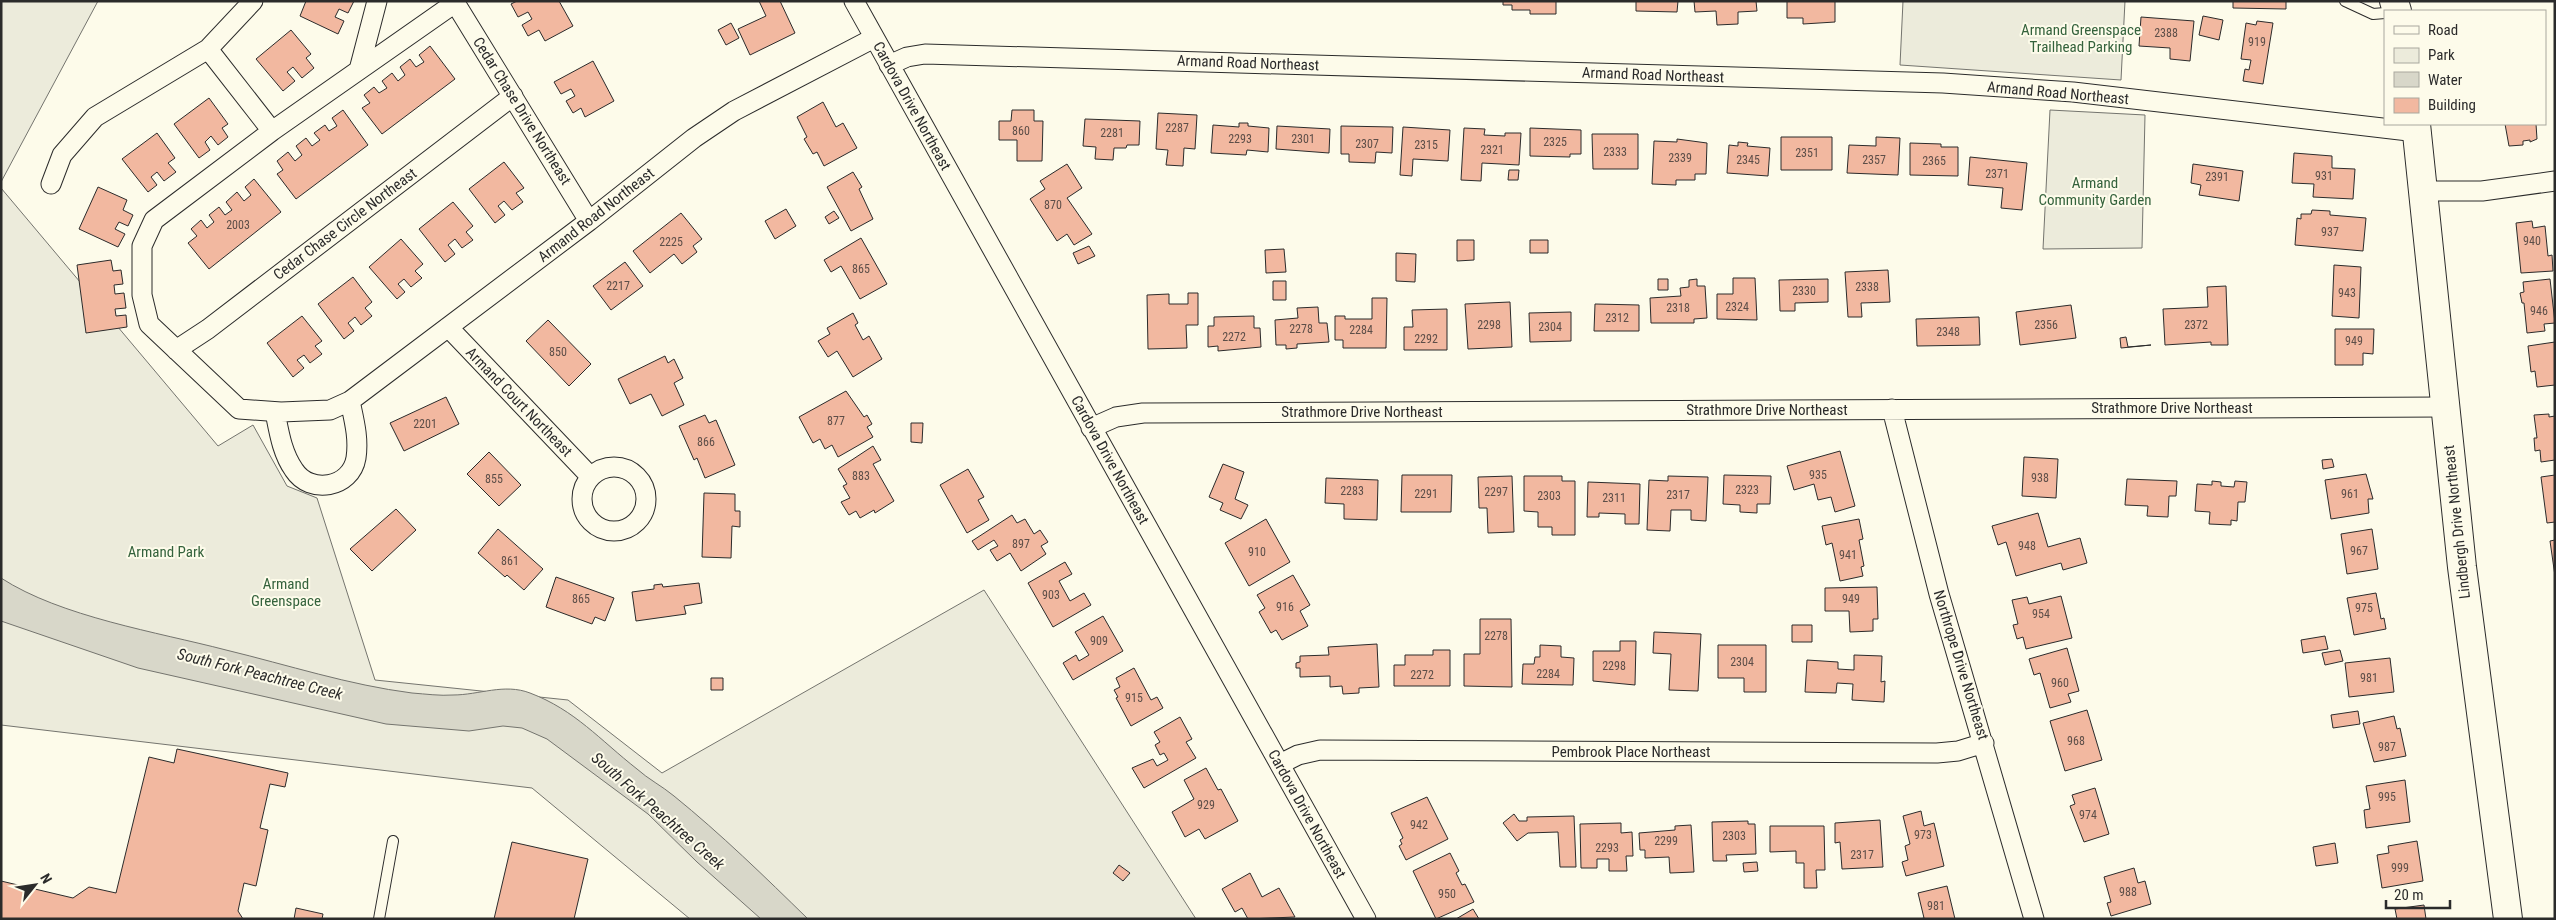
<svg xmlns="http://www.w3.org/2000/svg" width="2556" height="920" viewBox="0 0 2556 920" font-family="'Roboto Condensed',sans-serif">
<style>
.green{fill:#ecebdb;stroke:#74746e}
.water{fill:#d8d7c9;stroke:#74746e}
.building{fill:#f2b8a0;stroke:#2b2b2b}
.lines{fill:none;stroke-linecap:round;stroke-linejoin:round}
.lane-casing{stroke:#2b2b2b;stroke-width:12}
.street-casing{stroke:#2b2b2b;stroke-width:21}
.secondary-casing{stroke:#2b2b2b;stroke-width:30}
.lane{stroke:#fdfbea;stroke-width:10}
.street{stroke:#fdfbea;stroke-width:19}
.secondary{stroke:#fdfbea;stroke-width:28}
.labels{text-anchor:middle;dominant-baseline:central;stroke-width:4;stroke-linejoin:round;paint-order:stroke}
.number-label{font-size:12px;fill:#5d4e48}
.park-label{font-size:15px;fill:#34623c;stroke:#fdfbea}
.street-label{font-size:15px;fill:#2b2b2b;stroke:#fdfbea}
.water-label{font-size:16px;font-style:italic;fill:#2b2b2b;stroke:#fdfbea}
</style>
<rect width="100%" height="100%" fill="#fdfbea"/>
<path class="green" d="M1,1H98L1,182Z
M1903,1H2125L2121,80L1900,65Z
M2050,110L2145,115L2142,248L2043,249Z
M1,188L218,446L253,425L287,486L317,498L375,680L568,700L662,773L984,590L1196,919H690L532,788L1,725Z"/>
<path class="water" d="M1,578C61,617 157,632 226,650C288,665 349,685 412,693C426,694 440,696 453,695C479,695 504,683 530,693C575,710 600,740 637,769C648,779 662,786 674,796C721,834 765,877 808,919H761L697,862L648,814L547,739L522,728L503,726L469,731L386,724L138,668L1,621Z"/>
<path class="building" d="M306,1H354L348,13L339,9L335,17L344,21L338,34L300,16Z
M517,1H559L573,26L545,41L539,30L528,36L522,25L532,19L528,12L518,17L511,4Z
M759,1H780L795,33L750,55L738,29L766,16Z
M1503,1H1556V14H1530V10H1512V5H1503Z
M1636,1H1678L1677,12L1636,11Z
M1694,1H1756L1757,11L1738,12V24L1717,25L1716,11L1695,12Z
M1787,1H1835V22L1803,24V18H1787Z
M2233,1H2286V9L2233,8Z
M2203,16L2223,20L2219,40L2199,35Z
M2141,17L2194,21L2190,61L2170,59V48L2139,46Z
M2257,21L2273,23L2263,84L2243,81L2245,69L2249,70L2251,60L2241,59L2246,23L2256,25Z
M731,23L739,38L726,45L718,30Z
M291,30L311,54L306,58L314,68L302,78L293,67L287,72L295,81L283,91L256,59Z
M430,46L455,79L382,134L362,108L370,103L364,95L374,87L379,93L387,88L382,81L392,73L398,81L405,75L400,67L410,59L416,67L424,62L419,55Z
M593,61L614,101L585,117L581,108L573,113L566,101L575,96L571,89L561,94L554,82Z
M209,98L228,124L222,128L228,137L218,145L211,136L205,142L210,150L199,158L174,124Z
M823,102L836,127L843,123L857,148L824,166L817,152L813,154L804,139L807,137L797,117Z
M343,110L368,145L296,199L277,174L283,170L277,161L288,152L295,161L302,155L296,146L306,138L312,146L320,140L314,133L325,125L329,131L337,126L332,118Z
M1012,110H1034V121H1043L1042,161H1017V140H999V121H1011Z
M1158,113L1197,115L1195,149L1184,148L1183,166L1166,165L1168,150L1156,149Z
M1085,119L1140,121L1139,145H1127L1126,148H1114L1113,160L1095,159L1096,147L1083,146Z
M1239,123H1248V126L1269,128L1268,152L1247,150L1246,155L1211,153L1213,125L1239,127Z
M2505,124H2536L2537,139L2530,142V140L2523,141V145L2509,146Z
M1277,126L1330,129L1329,153L1276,149Z
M1341,126L1393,127L1392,153L1376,152L1375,163L1349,162V154H1341Z
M1403,127L1450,130L1448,161L1413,159L1412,176L1400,175Z
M1464,128L1485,129L1484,135L1505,136V133H1521L1519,165L1482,163L1481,181L1461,180Z
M1530,128L1581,130V154H1570V157L1530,156Z
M157,133L175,158L168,163L176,172L164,181L157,172L151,177L157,185L148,192L122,159Z
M1592,134H1638V169H1593Z
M1781,137H1832V170H1781Z
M1876,137L1900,138L1898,175L1847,173L1849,145L1876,146Z
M1677,139L1707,143L1706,174H1695V180H1676V185L1652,184L1654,141L1677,142Z
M1738,142L1748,143L1747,146L1770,148L1768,176L1727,173L1729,145L1738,146Z
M1910,143L1941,144V147H1958V176L1910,175Z
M2294,153L2332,156V168L2355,169L2353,199L2313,197L2314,184L2292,183Z
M1970,157L2027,163L2022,210L2001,208L2003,188L1968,185Z
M504,162L524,188L516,193L523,202L512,210L504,201L498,206L505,215L495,223L469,189Z
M1067,164L1082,188L1067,198L1092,234L1074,245L1067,234L1057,241L1030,199L1045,189L1040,181Z
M2193,164L2243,171L2239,201L2199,195L2201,185L2191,183Z
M1509,170H1519L1518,180H1508Z
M853,172L862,187L859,189L873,219L851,231L827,187Z
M254,179L281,212L209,269L188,243L197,236L191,229L201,220L207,228L214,222L209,215L219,207L225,215L232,210L226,202L237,192L244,201L251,195L245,187Z
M98,187L127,200L123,210L133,215L128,226L119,222L115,229L125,234L118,247L79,229Z
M453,202L473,226L466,232L473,240L462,248L455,239L448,245L455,254L445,262L419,229Z
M786,209L796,226L775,239L765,221Z
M2312,210L2330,211V215L2366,218L2363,251L2295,245L2297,218L2301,219V214H2311Z
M834,211L839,218L829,224L825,217Z
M681,213L702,239L693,246L697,252L682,264L674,254L650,273L633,251Z
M2532,221L2533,228L2545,226L2548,256L2552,255L2553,271L2521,273L2516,223Z
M861,238L887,284L860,299L841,266L831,272L824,260Z
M401,239L423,264L415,271L422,278L411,287L404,279L398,284L405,292L397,299L369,267Z
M1457,240H1474V260L1457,261Z
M1530,240H1548V253H1530Z
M1089,246L1095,256L1078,264L1073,253Z
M1284,249L1286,272L1266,273L1265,250Z
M1396,253L1416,254L1415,282L1396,281Z
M111,260L113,271L121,270L123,284L114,285L115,294L124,293L126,308L115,309L116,316L126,315L127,327L86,333L77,265Z
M625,262L643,286L611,310L593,286Z
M2334,265L2361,267L2359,318L2332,316Z
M1888,270L1890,302L1861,303L1862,317H1848L1845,272Z
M353,277L372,302L365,308L372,316L361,325L355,317L348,323L354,331L344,339L318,304Z
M1733,278H1755L1757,320L1717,319V294H1733Z
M1658,279H1668V290H1658Z
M1697,279V286H1705L1707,318L1694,319V323H1651L1650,298L1681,296L1680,288L1689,287V280Z
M1828,279V302L1795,303V311H1780L1779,280Z
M2550,279L2555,323L2544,324L2545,331L2527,333L2524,303H2522L2520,293L2524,292L2523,282Z
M1273,281H1286V300H1273Z
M2226,286L2228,345H2211V342L2165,345L2163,309L2208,307L2207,287Z
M1188,293H1198V325H1186L1187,348L1148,349L1147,295L1169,294V304H1188Z
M1372,298H1387L1386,348H1343V340H1335V316H1345V319H1372Z
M1510,302L1512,347L1468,349L1465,304Z
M1595,304L1639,305V331H1594Z
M2071,305L2076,338L2020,345L2016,312Z
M1318,307L1319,323H1327L1329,342L1297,344V348L1286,349V345H1276L1275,320L1298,318L1297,308Z
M1447,309V350H1404V327H1413L1412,310Z
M1571,312V341L1530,342L1529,313Z
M853,313L858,323L855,325L863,340L869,336L882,359L853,377L837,351L828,357L818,341L830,334L827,328Z
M302,316L322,341L315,346L322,354L310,363L304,355L297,360L304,368L293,377L267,343Z
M1254,316V328H1260L1261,347L1218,351V346L1208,347V326H1214V317Z
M1979,317L1980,345L1917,346L1916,319Z
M548,320L591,364L569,386L526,341Z
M2335,329H2374L2373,354L2363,353V365H2335Z
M2126,337L2128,347L2151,345L2121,348L2120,338Z
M2555,342V385L2537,387L2535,371L2531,372L2528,346Z
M665,356L668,363L674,359L683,378L674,383L684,405L662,416L651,394L630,404L618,379Z
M846,391L864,417L867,415L872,424L867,427L873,437L838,457L832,445L825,449L820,439L813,443L799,417Z
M446,397L459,424L404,451L390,423Z
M2549,414V417L2555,416V460L2541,462L2540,450L2535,451L2534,438H2537L2534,415Z
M705,415L709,423L716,420L735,465L705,478L697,458L694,460L679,426Z
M911,423H923L922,443L911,442Z
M873,446L881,460L873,464L894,501L875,513L874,510L860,518L856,511L849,515L841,502L850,498L843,486L847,484L838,469Z
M1840,451L1855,506L1835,512L1831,497L1818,500L1814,484L1794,490L1787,466Z
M489,452L521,485L499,506L467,474Z
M2024,457L2058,459L2056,498L2022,496Z
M2332,459L2334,467L2323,469L2322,460Z
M1223,464L1244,472L1235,499L1248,505L1241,519L1220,510L1223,503L1209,497Z
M968,469L984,497L978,500L989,520L967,533L940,485Z
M2366,474L2373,499H2368L2369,513L2331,519L2325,480Z
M1402,475H1452L1451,512H1401Z
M1724,475L1771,476L1770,504H1757V513L1740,512V505L1723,504Z
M2555,475V522L2547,523L2541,477Z
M1512,476L1514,532L1488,533L1487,508H1479L1478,477Z
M1524,476H1562V481H1575V535H1552V527H1538V512L1524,511Z
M1668,476L1708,477L1706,521L1691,520V510H1671L1670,531L1647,530L1649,480L1668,481Z
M1326,478L1378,480L1377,520L1344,519V504L1325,503Z
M2127,479L2177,481L2176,496H2169L2168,517L2147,516L2148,506L2125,505Z
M2212,481L2221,482V486L2234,487L2235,481L2247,482L2245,502H2238L2237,521L2231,520V525L2209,524L2210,512L2195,511L2197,484L2212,485Z
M1588,482L1640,484L1639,524H1625V514L1599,513V517H1587Z
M704,493L735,494V511H740V527L732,526L731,558L702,557Z
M396,509L416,530L372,571L350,549Z
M2038,513L2048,547L2080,538L2087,563L2063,570L2061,563L2016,576L2006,542L1998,545L1992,526Z
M1012,515L1017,523L1025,519L1034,534L1040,530L1048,542L1041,546L1046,554L1021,571L1010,553L997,561L990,550L998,546L994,540L978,550L972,541Z
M1266,519L1290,562L1249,586L1225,543Z
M1859,519L1863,539L1859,540L1864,566L1861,567L1863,576L1840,581L1832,543L1826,545L1822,526Z
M498,529L543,569L524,590L507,575L505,577L478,553Z
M2372,529L2378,569L2347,574L2341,534Z
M2555,540V576L2550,541Z
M1065,562L1072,574L1059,581L1070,601L1084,593L1091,605L1053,627L1028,583Z
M1293,575L1310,605L1300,611L1308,626L1282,640L1276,630L1271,633L1259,612L1265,608L1257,595Z
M556,577L614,598L605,621L595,617L592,624L546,607Z
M699,583L702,603L684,606L686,614L636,621L632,592L654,589V585L662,584L663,587Z
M1877,587L1878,619H1873V631L1850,632L1849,611H1825V588Z
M2376,593L2381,619L2384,618L2386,629L2354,635L2347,598Z
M2061,596L2072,638L2026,649L2023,637L2017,639L2013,625L2018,624L2012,600L2027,597L2029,604Z
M1103,616L1123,651L1073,680L1063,663L1076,655L1079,661L1089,655L1075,632Z
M1480,619H1511L1512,687L1464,686V654H1480Z
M1792,625H1812V642H1792Z
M1654,632L1701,634L1698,691L1669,690L1671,654L1653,653Z
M2325,636L2328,649L2303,653L2301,640Z
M1620,641H1636L1635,685L1593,681V651H1620Z
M1377,644L1379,687L1359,688V693L1343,694L1342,686L1330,687V676L1300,677V668H1296V663L1300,662V656L1329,655L1328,647Z
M1540,645L1561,646V657L1574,658L1573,685L1522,684L1523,664H1534L1535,657H1540Z
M1718,645H1766V692H1744V678H1718Z
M2067,648L2079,691L2068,694L2071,702L2050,708L2040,673L2034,675L2029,659Z
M1433,650H1450V686H1394V665H1405V655H1433Z
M2340,650L2343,661L2325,665L2322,653Z
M1854,655L1882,656L1881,682L1885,681L1884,702L1852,700L1853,684L1837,683L1836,693L1805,692L1807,660L1838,662V669L1854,670Z
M2390,658L2394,692L2349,697L2345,663Z
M1134,668L1151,700L1157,697L1163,708L1131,726L1116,698L1118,697L1114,690L1120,687L1116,678Z
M711,678H723V690H711Z
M2087,710L2102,760L2065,771L2050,721Z
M2358,711L2360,724L2333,728L2331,715Z
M2394,716L2397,729L2400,728L2406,756L2374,762L2363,723Z
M1180,717L1192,739L1186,742L1196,758L1144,788L1132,768L1153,759L1157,766L1168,760L1164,753L1160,755L1155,745L1160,742L1154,732Z
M177,749L288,773L285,787L270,784L260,828L268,830L256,886L244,883L238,911L243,919H1V881L73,898L89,887L116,893L149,757L174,763Z
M1206,768L1218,790L1221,789L1238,821L1205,839L1199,829L1185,837L1172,812L1194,799L1184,780Z
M2405,780L2410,822L2366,828L2364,810L2370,809L2366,786Z
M2095,788L2109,834L2084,842L2070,806L2075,804L2072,795Z
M1427,797L1448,839L1406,860L1399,846L1402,844L1400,840L1403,838L1391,813Z
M1921,811L1924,826L1934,823L1944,866L1906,876L1902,862L1908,860L1905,846L1910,844L1903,816Z
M1514,814L1519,821H1527V817L1574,816L1576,867H1560L1558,832L1528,833L1517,841L1503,823Z
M1880,820L1883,867L1842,869L1840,842L1835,843V823Z
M1748,821V824H1755L1756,854L1726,855L1727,861H1713L1712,822Z
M1621,823V833L1632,832L1633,856H1626L1627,871H1609V859H1597V868H1581L1580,824Z
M1691,825L1694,872L1670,873L1669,857L1645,858V850H1640L1639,833L1675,830V826Z
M1770,826H1824L1825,870H1816L1817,888H1804V863H1796V851L1770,852Z
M2417,841L2423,881L2382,888L2377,855L2389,853L2388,846Z
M512,842L588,859L574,919H494Z
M2335,843L2338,863L2316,866L2313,847Z
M1450,853L1459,871L1456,873L1462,885L1465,884L1474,902L1436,919L1413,871Z
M1757,862L1758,871L1744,872L1743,863Z
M1119,865L1130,873L1123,881L1113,873Z
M2134,868L2138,883L2145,881L2151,904L2111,916L2107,903L2111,902L2104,877Z
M1250,873L1262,897L1279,888L1295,917L1248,919L1242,908L1235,912L1222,889Z
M1947,886L1955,919H1920L1924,918L1918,893Z
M2424,905L2426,919H2397L2395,909Z
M296,908L323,914L322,919H294Z
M1473,909L1479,919H1456Z"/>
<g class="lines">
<g class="lane-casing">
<path id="lane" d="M2345,1L2373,14L2385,13
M379,919L393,841"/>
</g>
<g class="street-casing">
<path id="street" d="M454,1L589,221
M854,1L1366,919
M455,3L272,131L154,220L142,246V295L149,324L239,409L281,412L330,410L350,401L589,221L694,138L734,111L874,38
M208,49L272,131
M889,65L907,57L925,54L1943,83L2073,92L2417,132
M359,70L377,1
M51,184L62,155L95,117L208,49L253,1
M2422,191H2482L2555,181
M448,327L590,476
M176,350L208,329L513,96
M1892,409L1939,594L2034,919
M275,412C279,432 282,453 294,470C310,495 351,488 356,458C359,438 354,420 350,401
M1091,428L1116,417L1143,413L2445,407
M582 499a32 32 0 1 1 64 0a32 32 0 1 1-64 0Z
M1280,764L1298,755L1320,750L1937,753L1958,751L1984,743"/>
</g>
<g class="secondary-casing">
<path id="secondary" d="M2394,1L2397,11
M2416,124L2462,567L2508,919"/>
</g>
<use href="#lane" class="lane"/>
<use href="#street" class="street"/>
<use href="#secondary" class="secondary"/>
</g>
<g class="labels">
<g class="number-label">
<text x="2166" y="33">2388</text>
<text x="2257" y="42">919</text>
<text x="1177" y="128">2287</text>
<text x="1021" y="131">860</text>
<text x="1112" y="133">2281</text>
<text x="1240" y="139">2293</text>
<text x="1303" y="139">2301</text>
<text x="1555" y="142">2325</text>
<text x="1367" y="144">2307</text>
<text x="1426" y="145">2315</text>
<text x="1492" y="150">2321</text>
<text x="1615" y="152">2333</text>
<text x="1807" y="153">2351</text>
<text x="1680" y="158">2339</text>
<text x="1748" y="160">2345</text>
<text x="1874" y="160">2357</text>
<text x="1934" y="161">2365</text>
<text x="1997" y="174">2371</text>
<text x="2324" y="176">931</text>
<text x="2217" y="177">2391</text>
<text x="1053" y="205">870</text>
<text x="238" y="225">2003</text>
<text x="2330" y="232">937</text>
<text x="2532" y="241">940</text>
<text x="671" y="242">2225</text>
<text x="861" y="269">865</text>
<text x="618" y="286">2217</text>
<text x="1867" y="287">2338</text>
<text x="1804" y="291">2330</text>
<text x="2347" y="293">943</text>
<text x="1737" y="307">2324</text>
<text x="1678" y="308">2318</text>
<text x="2539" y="311">946</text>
<text x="1617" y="318">2312</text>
<text x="1489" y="325">2298</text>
<text x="2046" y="325">2356</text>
<text x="2196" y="325">2372</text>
<text x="1550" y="327">2304</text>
<text x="1301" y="329">2278</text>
<text x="1361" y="330">2284</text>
<text x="1948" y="332">2348</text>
<text x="1234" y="337">2272</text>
<text x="1426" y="339">2292</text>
<text x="2354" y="341">949</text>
<text x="558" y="352">850</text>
<text x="836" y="421">877</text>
<text x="425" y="424">2201</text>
<text x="706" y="442">866</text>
<text x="1818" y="475">935</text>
<text x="861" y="476">883</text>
<text x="2040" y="478">938</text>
<text x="494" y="479">855</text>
<text x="1747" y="490">2323</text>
<text x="1352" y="491">2283</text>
<text x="1496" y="492">2297</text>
<text x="1426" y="494">2291</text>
<text x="2350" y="494">961</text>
<text x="1678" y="495">2317</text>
<text x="1549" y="496">2303</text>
<text x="1614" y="498">2311</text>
<text x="1021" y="544">897</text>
<text x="2027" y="546">948</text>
<text x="2359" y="551">967</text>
<text x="1257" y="552">910</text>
<text x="1848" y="555">941</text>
<text x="510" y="561">861</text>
<text x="1051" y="595">903</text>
<text x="581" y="599">865</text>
<text x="1851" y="599">949</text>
<text x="1285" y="607">916</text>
<text x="2364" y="608">975</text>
<text x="2041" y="614">954</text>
<text x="1496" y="636">2278</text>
<text x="1099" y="641">909</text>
<text x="1742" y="662">2304</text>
<text x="1614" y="666">2298</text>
<text x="1548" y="674">2284</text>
<text x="1422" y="675">2272</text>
<text x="2369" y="678">981</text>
<text x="2060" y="683">960</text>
<text x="1134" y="698">915</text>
<text x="2076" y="741">968</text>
<text x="2387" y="747">987</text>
<text x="2387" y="797">995</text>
<text x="1206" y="805">929</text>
<text x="2088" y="815">974</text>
<text x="1419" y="825">942</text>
<text x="1923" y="835">973</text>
<text x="1734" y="836">2303</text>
<text x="1666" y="841">2299</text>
<text x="1607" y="848">2293</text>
<text x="1862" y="855">2317</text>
<text x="2400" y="868">999</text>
<text x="2128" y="892">988</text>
<text x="1447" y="894">950</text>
<text x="1936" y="906">981</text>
</g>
<g class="park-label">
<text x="2081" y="30">Armand Greenspace<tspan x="2081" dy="17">Trailhead Parking</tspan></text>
<text x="2095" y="183">Armand<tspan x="2095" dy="17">Community Garden</tspan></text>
<text x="166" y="552">Armand Park</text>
<text x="286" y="584">Armand<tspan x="286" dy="17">Greenspace</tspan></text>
</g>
<g class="street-label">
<text transform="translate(1248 63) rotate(2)">Armand Road Northeast</text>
<text transform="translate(1653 75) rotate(2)">Armand Road Northeast</text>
<text transform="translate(2058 93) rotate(5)">Armand Road Northeast</text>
<text transform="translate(912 106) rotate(61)">Cardova Drive Northeast</text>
<text transform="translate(522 111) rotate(58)">Cedar Chase Drive Northeast</text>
<text transform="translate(596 215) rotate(-38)">Armand Road Northeast</text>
<text transform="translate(345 224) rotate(-37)">Cedar Chase Circle Northeast</text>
<text transform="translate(519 402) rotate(46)">Armand Court Northeast</text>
<text x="2172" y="408">Strathmore Drive Northeast</text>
<text x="1767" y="410">Strathmore Drive Northeast</text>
<text x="1362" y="412">Strathmore Drive Northeast</text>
<text transform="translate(1110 460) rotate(61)">Cardova Drive Northeast</text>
<text transform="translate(2457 522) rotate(-96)">Lindbergh Drive Northeast</text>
<text transform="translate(1961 665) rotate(73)">Northrope Drive Northeast</text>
<text x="1631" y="752">Pembrook Place Northeast</text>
<text transform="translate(1307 814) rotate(61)">Cardova Drive Northeast</text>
</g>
<g class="water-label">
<text transform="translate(260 674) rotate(14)">South Fork Peachtree Creek</text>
<text transform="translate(658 811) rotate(41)">South Fork Peachtree Creek</text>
</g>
</g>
<rect width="2556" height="920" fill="none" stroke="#2b2b2b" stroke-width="5"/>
<rect x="2384" y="10" width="162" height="115" fill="#fdfbea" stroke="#a9a89e"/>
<rect x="2394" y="26" width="25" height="8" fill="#fdfbea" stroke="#a9a89e"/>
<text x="2428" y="35" font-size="15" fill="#2b2b2b">Road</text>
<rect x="2394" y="48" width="25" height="15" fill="#ecebdb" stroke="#a9a89e"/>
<text x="2428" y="60" font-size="15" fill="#2b2b2b">Park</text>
<rect x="2394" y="72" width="25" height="15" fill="#d8d7c9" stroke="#a9a89e"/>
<text x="2428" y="85" font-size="15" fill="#2b2b2b">Water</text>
<rect x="2394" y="98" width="25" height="15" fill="#f2b8a0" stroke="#a9a89e"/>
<text x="2428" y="110" font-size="15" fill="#2b2b2b">Building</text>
<g transform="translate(35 885) rotate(60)" stroke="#fdfbea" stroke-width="4" paint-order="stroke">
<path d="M0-4L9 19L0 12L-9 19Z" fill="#2b2b2b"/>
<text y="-8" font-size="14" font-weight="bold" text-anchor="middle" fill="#2b2b2b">N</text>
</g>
<path d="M2386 900v8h64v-8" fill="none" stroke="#2b2b2b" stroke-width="2.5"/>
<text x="2394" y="900" font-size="15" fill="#2b2b2b" stroke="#fdfbea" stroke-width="4" paint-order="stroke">20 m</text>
</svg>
